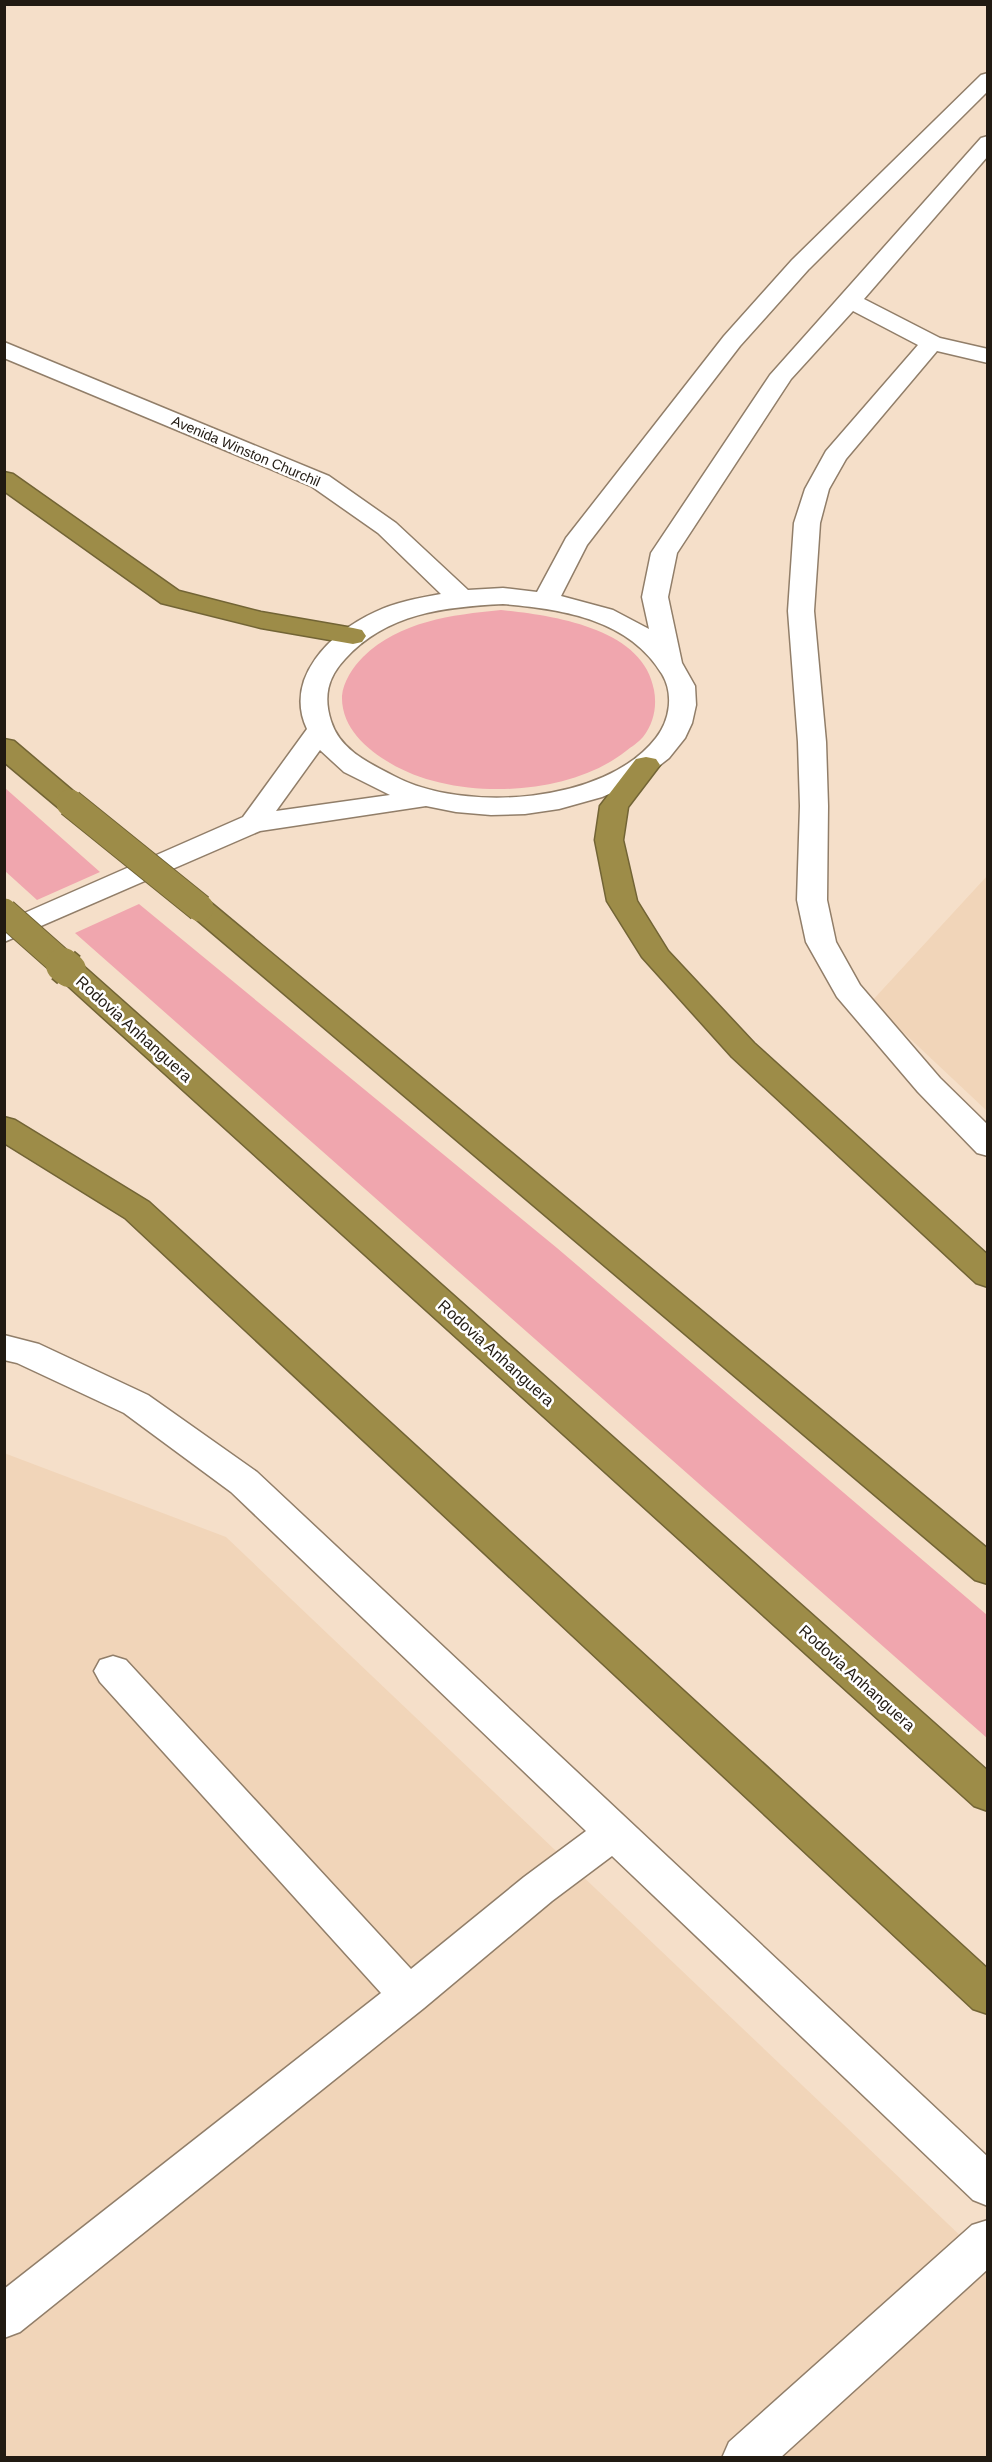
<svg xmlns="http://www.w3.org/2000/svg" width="992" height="2462" viewBox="0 0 992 2462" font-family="Helvetica,sans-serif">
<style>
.built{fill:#f1d5b9}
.green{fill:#f0a6ae}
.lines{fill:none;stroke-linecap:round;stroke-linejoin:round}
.minor-casing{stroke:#917e69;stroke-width:3}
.highway-casing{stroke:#726435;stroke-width:3}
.minor{fill:#fff;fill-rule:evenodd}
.highway{fill:#9d8c48;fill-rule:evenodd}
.highway-bridge-far1-casing{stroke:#726435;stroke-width:29;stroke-linecap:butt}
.highway-bridge-casing{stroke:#726435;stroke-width:37;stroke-linecap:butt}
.highway-bridge-far1{stroke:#9d8c48;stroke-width:27}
.highway-bridge{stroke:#9d8c48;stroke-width:34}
.labels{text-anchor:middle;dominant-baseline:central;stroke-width:5;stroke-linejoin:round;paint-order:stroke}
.far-street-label{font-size:14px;fill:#211a12;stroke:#fff}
.street-label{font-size:16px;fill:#211a12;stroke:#fff}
</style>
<rect width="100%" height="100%" fill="#f5dfc9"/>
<path class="built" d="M987,876V1111L871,1002Z
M4,1453L226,1537L987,2261V2457H5Z"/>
<path class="green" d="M501,610C552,615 644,628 654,690C657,706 654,723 643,737C639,742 631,747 626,751C567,798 453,801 390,763C366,749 341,727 342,696C343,682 353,667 363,657C400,621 451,615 501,610Z
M5,788L100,872L37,900L5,871Z
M139,904L557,1248L987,1615V1738L75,933Z"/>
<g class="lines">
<g class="minor-casing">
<path id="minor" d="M988,73V91L808,270L740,346L587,545L561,596L613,610L649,629L642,597L651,553L770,375L981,138L988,136V156L864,299L940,338L988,349V363L937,351L846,459L829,489L820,523L814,611L826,742L828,806L827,900L836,942L860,985L940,1078L988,1125V1156L977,1153L918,1092L837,997L806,942L797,900L800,806L798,742L788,611L794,523L805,489L826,451L918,345L853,311L791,379L677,553L668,597L682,663L695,686L696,705L692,723L685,738L669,758L655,769L632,784L602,797L559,809L525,814L491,815L456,812L426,806L260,831L4,942V922L243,817L307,729C283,678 331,632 375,612C396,602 419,598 441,594L378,533L311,486L4,358V342L329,476L396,523L468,590L503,588L537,592L566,538L724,336L792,260L981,75ZM503,604C562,609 629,619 662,674C674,694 670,720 656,738C605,804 463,813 394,776C369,763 340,750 331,721C323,696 328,677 345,659C387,613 444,607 503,604ZM320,750L344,772L390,795L276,811Z
M4,1335L39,1344L148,1395L257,1472L988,2157V2206L973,2200L612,1856L552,1901L424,2008L20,2332L4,2338V2289L381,1993L100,1682L94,1671L100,1660L113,1656L126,1660L411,1969L524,1877L586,1831L231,1492L124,1413L17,1363L4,1360Z
M988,2220V2269L780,2458H722L729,2442L972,2225Z"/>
</g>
<g class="highway-casing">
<path id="highway" d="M4,472L13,474L179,591L261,612L353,628L362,630L366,636L362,642L353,644L261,628L161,603L4,491Z
M4,739L14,741L80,797L84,803L80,809L70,811L60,809L4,762Z
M646,757L656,759L660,765L628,807L623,840L637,901L668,951L754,1043L988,1255V1287L976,1283L732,1057L642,957L607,901L595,840L600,806L636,759Z
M200,899L210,902L988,1549V1584L975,1580L190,914L185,908L190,902Z
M69,960L80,963L988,1771V1811L974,1806L58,977L54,970L58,963Z
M4,1117L15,1120L149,1202L988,1969V2014L973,2009L125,1218L4,1143Z"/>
</g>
<use href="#minor" class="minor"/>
<use href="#highway" class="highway"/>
<g class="highway-bridge-far1-casing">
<path id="highway-bridge-far1" d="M70,803L200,908
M4,912L65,966"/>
</g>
<g class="highway-bridge-casing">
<path id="highway-bridge" d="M63,965L69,970"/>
</g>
<use href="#highway-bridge-far1" class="highway-bridge-far1"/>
<use href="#highway-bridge" class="highway-bridge"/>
</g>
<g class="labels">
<g class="far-street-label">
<text transform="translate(246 451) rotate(23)">Avenida Winston Churchil</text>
</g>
<g class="street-label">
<text transform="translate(134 1029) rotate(42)">Rodovia Anhanguera</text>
<text transform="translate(496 1353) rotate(42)">Rodovia Anhanguera</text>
<text transform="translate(857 1678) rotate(42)">Rodovia Anhanguera</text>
</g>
</g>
<rect width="992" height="2462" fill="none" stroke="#211a12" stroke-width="12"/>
</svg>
